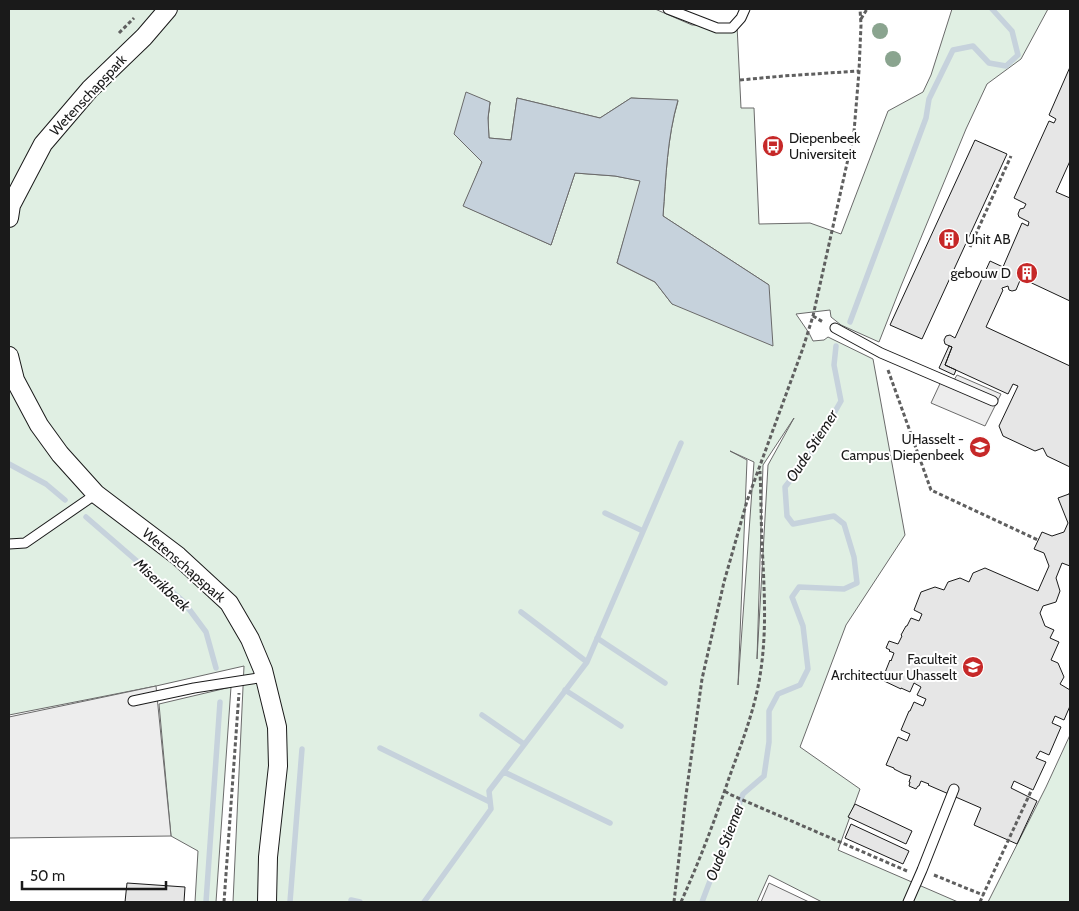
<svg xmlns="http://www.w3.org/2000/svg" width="1079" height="911" viewBox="0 0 1079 911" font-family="Cabin,sans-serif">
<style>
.green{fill:#e0efe3;stroke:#6a6a6a;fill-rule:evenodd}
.parking{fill:#ededed;stroke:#6a6a6a}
.water{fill:#c6d2dc;stroke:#6a6a6a}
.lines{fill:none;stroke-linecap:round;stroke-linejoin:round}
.stream{stroke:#c6d2dc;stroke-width:5.5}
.building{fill:#e6e6e6;stroke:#1a1a1a}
.service-casing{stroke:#1a1a1a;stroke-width:11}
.minor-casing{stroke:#1a1a1a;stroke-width:20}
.path{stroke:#5f5f5f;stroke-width:3;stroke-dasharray:4 2.5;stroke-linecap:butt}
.service{stroke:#fff;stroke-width:9}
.minor{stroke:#fff;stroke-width:18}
.tree{fill:#8aa48f}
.labels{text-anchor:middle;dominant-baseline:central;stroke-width:4;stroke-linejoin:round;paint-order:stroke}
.street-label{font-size:14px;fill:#1a1a1a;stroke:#fff}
.poi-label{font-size:14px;fill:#1a1a1a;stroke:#fff;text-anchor:end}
.water-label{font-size:15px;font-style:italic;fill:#1a1a1a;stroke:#fff}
</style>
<rect width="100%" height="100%" fill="#fff"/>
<path class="green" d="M9,9H655L692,25H737L741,108H754L759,224L810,223L841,234L888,111L923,92L931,75L952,9H1048L1021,59L987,84L966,129L901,286L879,342L841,325L831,317L830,310L796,314L809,333L813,341L824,340L828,337L873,359L905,535L846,625L800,747L860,789L838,850L958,902H822L769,875L757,902H233L244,666L156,686L9,715ZM517,98L600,118L631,98L678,101C667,138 666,177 663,216L769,285L672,304L655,282L617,263L641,181L615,176L575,173L551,245L464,206L482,162L490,102L488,118L489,138L511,140ZM794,418L768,465L757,659L763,465ZM730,451L754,462L738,685L747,460Z
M231,687L216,902H195L198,851L171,836L159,704Z
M1070,735V902H988L1046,787Z"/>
<path class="parking" d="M944,375L954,380L957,375L1001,394L985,426L931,403Z
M156,686L171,836L9,838V717Z
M769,883L809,902H761Z"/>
<path class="water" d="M466,92L490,102L488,118L489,138L511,140L517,98L600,118L631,98L678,100C667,138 666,177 663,216L769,285L773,346L672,304L655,282L617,263L640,181L615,176L575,173L551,245L463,206L482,162L454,134Z"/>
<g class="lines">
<path class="stream" d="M850,322L926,118L929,99L953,50L973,46L989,63L1006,66L1018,55L1012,31L992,9
M9,464L46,484L65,500
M605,513L643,531
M86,517L183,601L206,632L216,668
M521,612L587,662
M597,638L665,683
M565,690L621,726
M482,715L524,744
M380,748L490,802
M504,772L610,823
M351,900L360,902
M206,902L220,702
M290,902L302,749
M424,902L491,809L489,791L587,662L681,443
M702,902L743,794L764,776L769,742V711L778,694L800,685L808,669L803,626L792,597L799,587L844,589L857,583L854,557L844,524L834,516L793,524L787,516L785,487L810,455L841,401L834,365L836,346"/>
</g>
<path class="building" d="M1070,67V161L1056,192L1070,198V301L1021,278L1016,290L1012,291L1009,290L1008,286L1002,288V289L1003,290L986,327L1070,366V467L1047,456L1043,448L1035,451L1003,436L999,426L1018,386L1013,384L1008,394L945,365L952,347L945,344L944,340L946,336L950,335L955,338L990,261L1003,267L1022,223L1028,226L1029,222L1019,217L1018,214L1020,209L1024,208L1026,204L1014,198L1049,121L1054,123L1056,119L1049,115Z
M975,140L1007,154L922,339L890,325Z
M949,346L952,347L945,365L956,370L954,375L939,368Z
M1070,491V566L1062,563L1056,578L1060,591L1056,602L1043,606L1040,613L1045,626L1054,630L1050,638L1059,642L1051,660L1058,663L1064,677L1060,684L1070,690V706L1064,720L1055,716L1052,723L1061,727L1049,755L1040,751L1036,758L1046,762L1033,790L1014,781L1011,788L1037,801L1017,844L974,825L981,808L928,785L929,784L921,781L919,786H918L916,789L909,786L910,782H909L911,776L904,774L894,769V768L886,765L898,737L907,741L910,734L901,730L909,711H910L914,702L923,706L926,699L917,695L921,687L914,683L910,692L901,688V689L882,680L890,660L891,661L894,653L889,651L890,650L886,648L889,641L898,644L902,636L901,635L906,626H907L911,618L919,621L922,614L914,610L921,592L935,587L944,590L948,582L960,578L969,582L973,573L985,568L1038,591L1049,566L1044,553L1034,549L1042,532L1052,536L1064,532L1068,523L1058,498L1069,494Z
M855,804L912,831L906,844L848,817Z
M851,824L909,851L903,864L845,838Z
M127,883L185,887L184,902H125Z"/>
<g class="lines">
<g class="service-casing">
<path id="service" d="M668,9L717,28H732L741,18L745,9
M835,328L881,353L993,401
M9,544L25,543L96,494
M133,701L194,688L265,677
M908,902L922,870L954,789"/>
</g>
<g class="minor-casing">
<path id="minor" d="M9,218L11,205L43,144L90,89L144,37L168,9
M9,356L15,380L39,425L60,454L96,494L178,556L229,603L250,639L263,670L277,727L278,766L268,857L267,902"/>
</g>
<path class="path" d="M861,19L867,9
M119,33L134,18
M740,80L783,76L859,71
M970,247L1011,156
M813,316L823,322
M888,370L931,490L1038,540
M725,791L729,794L907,871
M934,875L983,895L1032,789
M224,902L239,693
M674,902L686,795L702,679L724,582L747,501L803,348L813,316L854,132L859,71L861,25L860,9
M681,902C699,862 715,820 729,778C742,742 756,707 761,669C767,627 764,585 762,543C761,519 761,495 760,471
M980,902L983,895"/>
<use href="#service" class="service"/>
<use href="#minor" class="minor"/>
</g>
<g class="tree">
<circle cx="880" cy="31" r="8"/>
<circle cx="893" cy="59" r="8"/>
</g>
<defs>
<g id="bus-disc" transform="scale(1.125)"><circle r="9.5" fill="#c62828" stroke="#fff"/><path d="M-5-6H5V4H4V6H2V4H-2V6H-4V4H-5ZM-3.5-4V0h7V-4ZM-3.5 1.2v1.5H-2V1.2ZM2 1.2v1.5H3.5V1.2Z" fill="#fff"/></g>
<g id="building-disc" transform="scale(1.125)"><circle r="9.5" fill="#c62828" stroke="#fff"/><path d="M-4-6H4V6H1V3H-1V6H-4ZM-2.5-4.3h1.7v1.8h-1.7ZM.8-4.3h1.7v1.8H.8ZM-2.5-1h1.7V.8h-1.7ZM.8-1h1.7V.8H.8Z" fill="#fff"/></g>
<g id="university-disc" transform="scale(1.125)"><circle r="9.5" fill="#c62828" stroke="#fff"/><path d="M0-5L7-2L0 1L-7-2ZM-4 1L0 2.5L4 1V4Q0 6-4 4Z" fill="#fff"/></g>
</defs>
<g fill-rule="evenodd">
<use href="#bus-disc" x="773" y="146"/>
<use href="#building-disc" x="949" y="239"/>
<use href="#building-disc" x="1027" y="273"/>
<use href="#university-disc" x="980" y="447"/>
<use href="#university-disc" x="973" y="667"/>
</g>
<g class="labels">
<g class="street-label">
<text transform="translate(88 95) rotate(-47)">Wetenschapspark</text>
<text transform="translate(184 565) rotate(41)">Wetenschapspark</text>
</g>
<g class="poi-label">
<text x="789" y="138" text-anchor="start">Diepenbeek<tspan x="789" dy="16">Universiteit</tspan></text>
<text x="965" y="239" text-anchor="start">Unit AB</text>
<text x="1011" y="273">gebouw D</text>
<text x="964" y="439">UHasselt -<tspan x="964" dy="16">Campus Diepenbeek</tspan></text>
<text x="957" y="659">Faculteit<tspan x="957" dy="16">Architectuur Uhasselt</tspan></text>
</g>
<g class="water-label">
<text transform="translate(812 446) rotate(-57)">Oude Stiemer</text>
<text transform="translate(162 585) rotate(43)">Miserikbeek</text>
<text transform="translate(725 842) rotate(-69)">Oude Stiemer</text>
</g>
</g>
<rect width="1079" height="911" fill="none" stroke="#1a1a1a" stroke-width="20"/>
<path d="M22 881v8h144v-8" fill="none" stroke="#1a1a1a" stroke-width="2.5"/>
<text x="30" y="881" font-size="15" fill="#1a1a1a" stroke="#ffffff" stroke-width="4" paint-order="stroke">50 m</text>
</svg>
